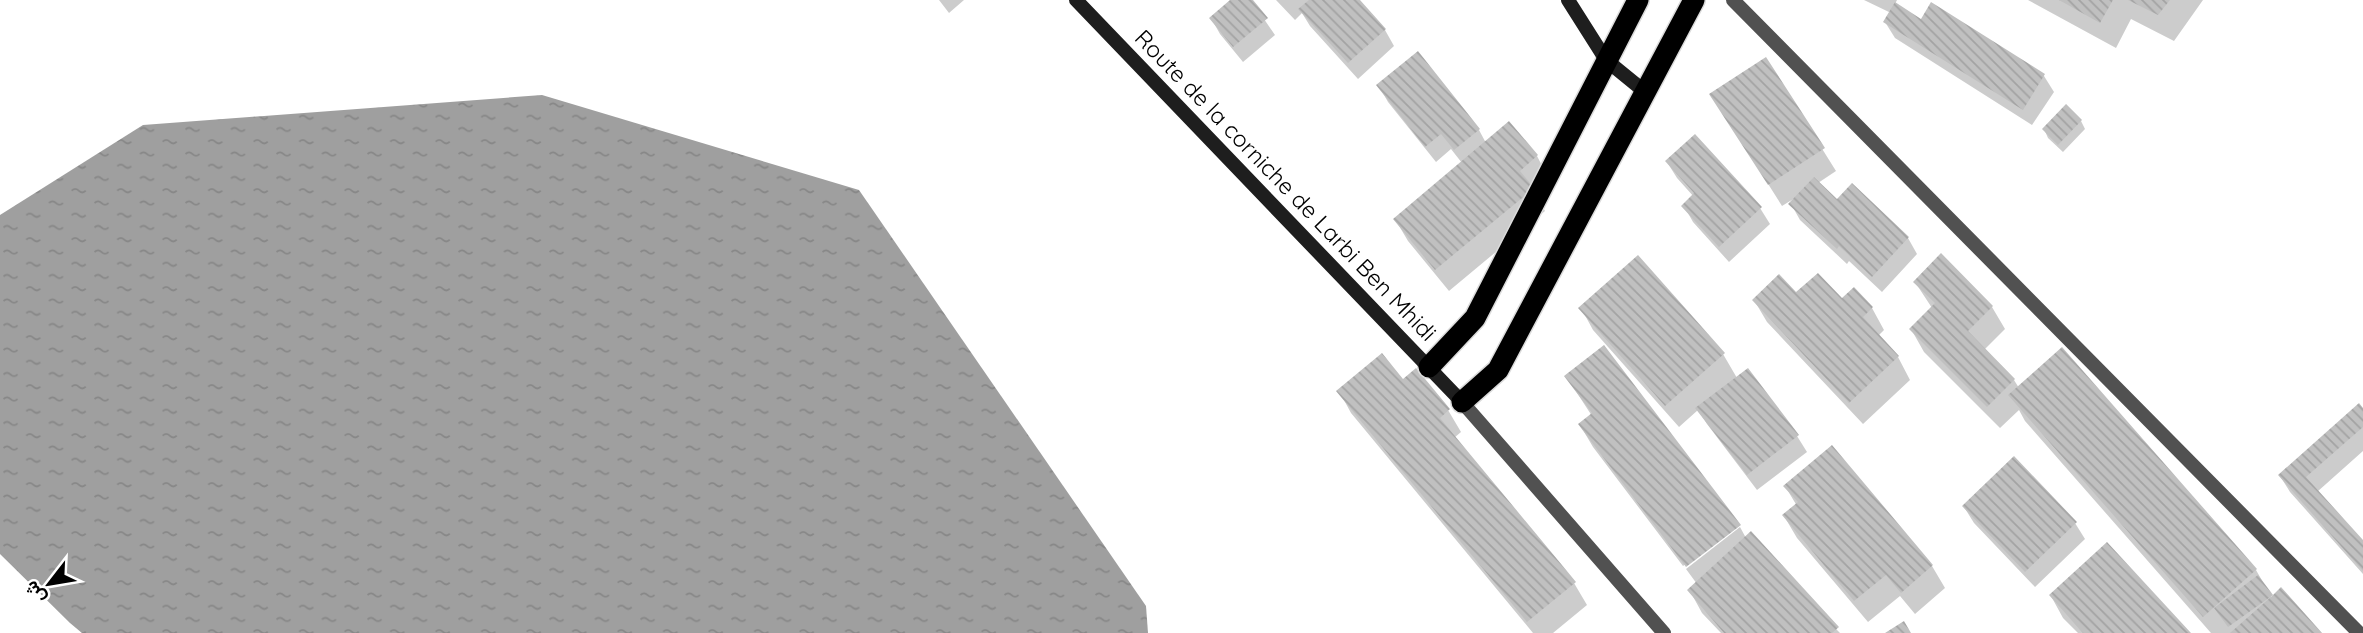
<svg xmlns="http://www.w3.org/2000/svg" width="2363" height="633" viewBox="0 0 2363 633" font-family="Quicksand,Vazirmatn,sans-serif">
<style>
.water{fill:url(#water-ripples)}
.pier{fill:#fff}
.shadow{fill:#0003}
.building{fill:url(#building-back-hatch)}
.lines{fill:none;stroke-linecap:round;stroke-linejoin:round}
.highway-casing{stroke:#dbdbdb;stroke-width:24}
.lane{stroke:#515151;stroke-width:14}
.street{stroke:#515151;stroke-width:14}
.secondary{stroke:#1e1e1e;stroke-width:14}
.highway{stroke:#000;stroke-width:21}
.labels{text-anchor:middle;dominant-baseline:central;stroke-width:5;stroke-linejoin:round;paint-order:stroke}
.street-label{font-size:23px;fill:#000;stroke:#fff}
</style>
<defs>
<pattern id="water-ripples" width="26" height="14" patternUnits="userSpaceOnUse" patternTransform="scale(1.75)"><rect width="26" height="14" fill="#9f9f9f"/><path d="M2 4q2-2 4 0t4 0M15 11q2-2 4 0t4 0" fill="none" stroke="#878787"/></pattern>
<pattern id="building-back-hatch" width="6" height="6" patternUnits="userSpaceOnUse" patternTransform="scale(1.75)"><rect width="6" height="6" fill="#c0c0c0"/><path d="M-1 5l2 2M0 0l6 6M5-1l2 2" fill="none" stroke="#a3a3a3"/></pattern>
</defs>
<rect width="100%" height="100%" fill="#fff"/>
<path class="water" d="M542,95L859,190L1146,606L1148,633H0V215L143,125Z"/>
<path class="pier" d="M0,554L70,623L82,633H0Z"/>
<path class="shadow" d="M939,0H964L949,13Z
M1233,0H1251L1275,35L1243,62L1220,34L1211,18Z
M1276,0H1358L1385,30L1394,46L1358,79L1310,26L1302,13L1295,20Z
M1864,0H1897L1895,4L1922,21L1931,5L2044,76L2054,92L2032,125L1895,38L1885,22L1891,13Z
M2028,0H2203L2174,41L2131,19L2116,48Z
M1417,54L1479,130L1486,143L1509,124L1537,156L1549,179L1534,192L1545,211L1449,291L1408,241L1395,219L1462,163L1451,149L1436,162L1388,102L1379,86Z
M1766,59L1836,171L1818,183L1837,201L1852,186L1908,238L1917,254L1882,292L1849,261L1847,264L1800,220L1791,204L1795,198L1782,206L1725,116Z
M2081,121L2085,129L2063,152L2048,138L2044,129Z
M1667,162L1760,208L1770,224L1729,262L1693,222L1684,206L1694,197L1677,178Z
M1915,282L1992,307L2005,329L1984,350L2014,380L2019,388L2256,570L2272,598L2319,633H2211L2025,421L2019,410L2000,428L1924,352L1911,329L1932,308Z
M1796,295L1842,301L1872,308L1884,330L1878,336L1898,357L1910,380L1863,424L1767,322L1754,300Z
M1581,308L1723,354L1737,378L1797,436L1807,452L1757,490L1707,424L1698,410L1679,427L1593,330Z
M1566,376L1738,525L1683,566L1593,447L1580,425L1592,416Z
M1403,381L1448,410L1461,432L1454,438L1574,583L1587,605L1553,633H1533L1351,413L1339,391Z
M2363,410V451L2317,492L2363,543V574L2290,492L2280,476Z
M1831,447L1932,566L1945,588L1915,614L1900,596L1868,622L1797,538L1784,516L1797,506L1785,486Z
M1964,507L2075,523L2085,539L2035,587L1974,523Z
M1740,527L1746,538L1840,633H1721L1702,613L1690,591L1697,584L1686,569Z
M2051,596L2189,633H2078L2063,618Z"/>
<path class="building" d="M1230,0H1253L1268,18L1233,47L1209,18Z
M1309,0H1360L1386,29L1348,63L1298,9Z
M2059,0H2113L2100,23Z
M2128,0H2170L2158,15Z
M1895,2L1921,19L1931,2L2045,74L2023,110L1883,22Z
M1418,51L1480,129L1454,150L1441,134L1425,147L1376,85Z
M1766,57L1825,148L1768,185L1709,94Z
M2066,104L2082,120L2058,145L2042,129Z
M1509,121L1538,155L1520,171L1534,188L1435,270L1393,219Z
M1695,134L1762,207L1719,247L1681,206L1694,193L1665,161Z
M1814,177L1837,199L1852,183L1909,237L1872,277L1839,246L1837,249L1788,204Z
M1941,253L1993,306L1968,331L2015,379L1987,407L1909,329L1935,303L1913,282Z
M1638,255L1725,353L1665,406L1578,308Z
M1818,273L1842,298L1854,287L1873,307L1863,317L1899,356L1849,403L1752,300L1779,274L1796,292Z
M1604,345L1741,525L1686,567L1578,424L1592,413L1564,376Z
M2062,347L2257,569L2203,617L2008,395Z
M1382,353L1403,379L1416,368L1450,409L1440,418L1576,582L1527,622L1336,391Z
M1748,368L1799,435L1747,475L1695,408Z
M2359,403L2363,408V427L2306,477L2363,540V571L2278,475Z
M1832,445L1933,565L1901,593L1886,575L1854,601L1782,515L1798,502L1783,486Z
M2014,456L2077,522L2025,572L1962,506Z
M1751,531L1839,627L1832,633H1724L1687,590Z
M2107,542L2191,633H2083L2049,595Z
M2258,575L2273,595L2228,627L2214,608Z
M2281,587L2322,633H2230L2272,596Z
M1904,621L1911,633H1885Z"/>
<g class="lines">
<g class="highway-casing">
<path id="highway" d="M1429,367L1475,318L1638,0
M1462,402L1498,370L1694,0"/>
</g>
<path class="lane" d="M1462,402L1664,633"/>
<path class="street" d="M1733,0L2359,633"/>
<path class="secondary" d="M1076,0L1462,402
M1568,0L1606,60L1644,91"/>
<use href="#highway" class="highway"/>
</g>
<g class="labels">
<g class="street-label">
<text transform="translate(1286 185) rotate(46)">Route de la corniche de Larbi Ben Mhidi</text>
</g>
</g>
<g transform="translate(49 584) rotate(239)" stroke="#ffffff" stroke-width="5" paint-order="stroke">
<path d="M0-5L12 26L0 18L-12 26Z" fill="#000000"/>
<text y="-10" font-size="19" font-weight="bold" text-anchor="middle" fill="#000000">ش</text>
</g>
</svg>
